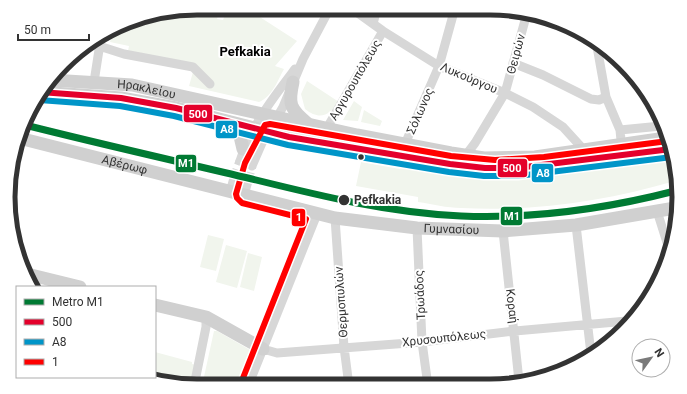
<svg xmlns="http://www.w3.org/2000/svg" width="687" height="394" viewBox="0 0 687 394" font-family="Roboto,sans-serif">
<style>
.green{fill:#f1f5ed}
.lines{fill:none;stroke-linecap:round;stroke-linejoin:round}
.street-tunnel{stroke:#d6d6d6;stroke-width:9;stroke-dasharray:9 4.5;stroke-linecap:butt}
.street{stroke:#d7d7d7;stroke-width:9}
.secondary{stroke:#d0d0d0;stroke-width:13}
.bus-1-casing{stroke:#fff;stroke-width:9}
.bus-2-casing{stroke:#fff;stroke-width:9}
.bus-3-casing{stroke:#fff;stroke-width:9}
.bus-1{stroke:#e4002b;stroke-width:6}
.bus-2{stroke:#0095c8;stroke-width:6}
.bus-3{stroke:#f00;stroke-width:6}
.metro-1-casing{stroke:#fff;stroke-width:10}
.metro-1{stroke:#007a33;stroke-width:7}
.bus-dot{fill:#333;stroke:#fff;stroke-width:1.5}
.labels{text-anchor:middle;dominant-baseline:central;stroke-width:4;stroke-linejoin:round;paint-order:stroke}
.street-label{font-size:12px;fill:#333;stroke:#fff}
.stop-label{font-size:12px;font-weight:bold;fill:#333;stroke:#fff;text-anchor:start}
.neighbourhood-label{font-size:13px;font-weight:bold;fill:#000;stroke:#fff}
.rim{fill:none;stroke:#333;stroke-width:5}
.line-badge{stroke:#fff;stroke-width:1.5}
.badge-label{font-size:11px;text-anchor:middle;font-weight:bold;fill:#fff}
</style>
<rect width="100%" height="100%" fill="#fff"/>
<path class="green" d="M228,8H246L297,41L275,66L284,69C278,80 272,97 259,102L189,86L195,65L128,51L129,46L110,42L113,31L136,18L193,9L218,16L217,19L223,20Z
M307,81L339,102C330,115 320,121 305,109L301,94Z
M354,101L362,107L358,121L343,120Z
M364,110L382,121L380,126L361,122Z
M673,155L675,160V181C606,201 533,212 461,208C447,208 432,204 418,202V197L356,186L361,162L400,169L401,166L516,177L600,167Z
M208,235L224,239L216,271L200,267Z
M226,245L247,251L237,288L216,282Z
M248,253L262,257L254,291L240,287Z
M214,331H217L252,351L239,386H202Z
M155,352L192,362V364L197,365L193,382L174,384L141,377H155Z"/>
<g class="lines">
<path class="street-tunnel" d="M234,178L240,161
M248,181L252,166"/>
<path class="street" d="M351,8L383,31L439,66L505,93L533,107L563,127L584,150
M373,24L377,8
M596,41L606,97L620,130L622,150
M99,46L124,54L193,67L210,84
M513,63L543,75L591,99L599,100L606,97
M94,82L101,37
M327,128L383,31
M620,130L661,126
M405,144L439,66L455,8
M466,155L475,143L505,93L527,13
M240,161C251,126 273,98 295,69
M252,166L262,143L283,107L303,59L330,8
M11,179L21,139
M230,192L234,178
M244,195L248,181
M657,211L669,249
M335,218L344,347L349,386
M576,225L591,354
M417,228L422,342L428,386
M503,231L519,381
M263,349L277,353L422,342L515,331L627,321
M174,384L193,382
M194,386L206,327V317
M248,386L317,214"/>
<g class="secondary">
<path id="s1" d="M51,80L132,85L357,135L451,153L484,158L535,157L666,138"/>
<path d="M293,82C288,104 290,109 307,123"/>
<path d="M40,92L121,98L176,108L289,137L450,164L485,168H517L671,149"/>
<path d="M229,122L239,132L243,149"/>
<path id="s2" d="M19,138L335,218L417,228L503,231L576,225L675,208"/>
<path d="M27,274L80,287"/>
<path d="M155,305L206,317L263,349"/>
</g>
<g class="bus-1-casing">
<path id="bus-1" d="M40,92L121,98L176,108L289,137L450,164L485,168H517L671,149"/>
</g>
<g class="bus-2-casing">
<path id="bus-2" d="M39,100L120,106L174,116L288,145L449,172L484,176H518L672,157"/>
</g>
<g class="bus-3-casing">
<path id="bus-3" d="M241,383L306,219L242,203L237,198L236,194L245,163L265,125L270,124L451,156L495,160L544,157L668,141"/>
</g>
<use href="#bus-1" class="bus-1"/>
<use href="#bus-2" class="bus-2"/>
<use href="#bus-3" class="bus-3"/>
<g class="metro-1-casing">
<path id="metro-1" d="M25,125C100,144 176,161 252,179C321,196 390,213 461,216C534,219 605,209 675,191"/>
</g>
<use href="#metro-1" class="metro-1"/>
</g>
<g class="bus-dot">
<circle cx="361" cy="157" r="3.5"/>
<circle cx="344" cy="200" r="6"/>
</g>
<g class="labels">
<g class="street-label">
<text transform="translate(516 54) rotate(-75)">Θειρών</text>
<text transform="translate(469 78) rotate(23)">Λυκούργου</text>
<text transform="translate(355 80) rotate(-60)">Αργυρουπόλεως</text>
<text stroke="none"><textPath href="#s1" startOffset="96">Ηρακλείου</textPath></text>
<text transform="translate(420 111) rotate(-66)">Σόλωνος</text>
<text stroke="none"><textPath href="#s2" startOffset="109">Αβέρωφ</textPath></text>
<text stroke="none"><textPath href="#s2" startOffset="443">Γυμνασίου</textPath></text>
<text transform="translate(420 295) rotate(-93)">Τρωάδος</text>
<text transform="translate(341 302) rotate(-94)">Θερμοπυλών</text>
<text transform="translate(512 306) rotate(83)">Κοραή</text>
<text transform="translate(444 338) rotate(-6)">Χρυσουπόλεως</text>
</g>
<g class="stop-label">
<text x="354" y="200">Pefkakia</text>
</g>
<g class="neighbourhood-label">
<text x="245" y="51">Pefkakia</text>
</g>
</g>
<path d="M0 0H687V394H0ZM197 15H490A182 182 0 0 1 672 197V197A182 182 0 0 1 490 379H197A182 182 0 0 1 15 197V197A182 182 0 0 1 197 15Z" fill="#fff" fill-rule="evenodd"/>
<path class="rim" d="M197 15H490A182 182 0 0 1 672 197V197A182 182 0 0 1 490 379H197A182 182 0 0 1 15 197V197A182 182 0 0 1 197 15Z"/>
<g class="line-badge">
<rect x="183" y="104" width="30" height="19" rx="4" fill="#e4002b"/>
<rect x="215" y="120" width="23" height="19" rx="4" fill="#0095c8"/>
<rect x="175" y="154" width="22" height="19" rx="4" fill="#007a33"/>
<rect x="497" y="158" width="31" height="20" rx="4" fill="#e4002b"/>
<rect x="531" y="163" width="23" height="20" rx="4" fill="#0095c8"/>
<rect x="500" y="206" width="23" height="20" rx="4" fill="#007a33"/>
<rect x="291" y="208" width="15" height="19" rx="4" fill="#f00"/>
</g>
<g class="badge-label">
<text x="198" y="118">500</text>
<text x="227" y="133">A8</text>
<text x="186" y="167">Μ1</text>
<text x="512" y="172">500</text>
<text x="543" y="177">A8</text>
<text x="512" y="220">Μ1</text>
<text x="299" y="221">1</text>
</g>
<rect x="16" y="286" width="140" height="92" fill="#ffffff" stroke="#adadad"/>
<rect x="24" y="299" width="20" height="6" fill="#007a33" stroke="#adadad"/>
<text x="52" y="306" font-size="12" fill="#333333">Metro Μ1</text>
<rect x="24" y="319" width="20" height="6" fill="#e4002b" stroke="#adadad"/>
<text x="52" y="326" font-size="12" fill="#333333">500</text>
<rect x="24" y="339" width="20" height="6" fill="#0095c8" stroke="#adadad"/>
<text x="52" y="346" font-size="12" fill="#333333">A8</text>
<rect x="24" y="359" width="20" height="6" fill="#ff0000" stroke="#adadad"/>
<text x="52" y="366" font-size="12" fill="#333333">1</text>
<g transform="translate(651 358) rotate(57)"><circle r="19" fill="#ffffff" stroke="#adadad"/>
<path d="M0-3L7 15L0 10L-7 15Z" fill="#7a7a7a"/>
<text y="-6" font-size="11" font-weight="bold" text-anchor="middle" fill="#333333">N</text>
</g>
<path d="M18 34v6h71v-6" fill="none" stroke="#333333" stroke-width="2"/>
<text x="24" y="34" font-size="12" fill="#333333" stroke="#ffffff" stroke-width="3" paint-order="stroke">50 m</text>
</svg>
